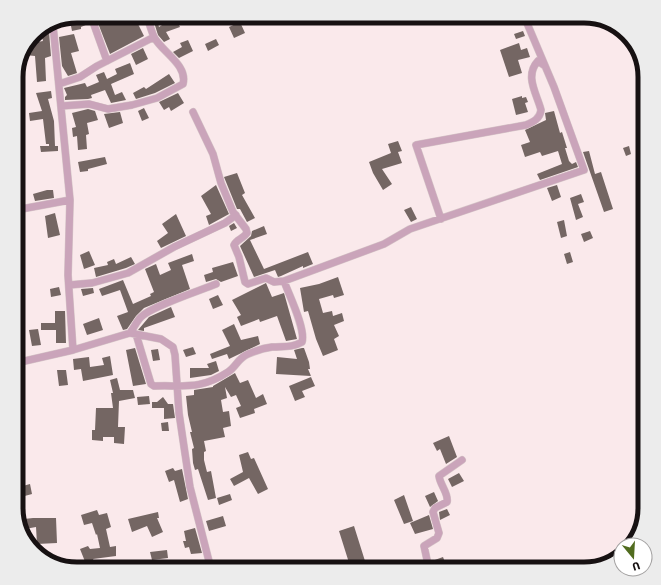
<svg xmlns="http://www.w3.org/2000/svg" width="661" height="585" viewBox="0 0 661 585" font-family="Signika,sans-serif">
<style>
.building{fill:#746663}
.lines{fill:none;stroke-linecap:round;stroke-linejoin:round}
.minor-tunnel{stroke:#d8c9ca;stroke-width:7;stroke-dasharray:7 3.5;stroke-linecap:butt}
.minor-casing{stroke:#d6c6c8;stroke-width:8}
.minor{stroke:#caa4ba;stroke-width:7}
.rim{fill:none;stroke:#171112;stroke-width:5}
</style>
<rect width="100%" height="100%" fill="#fae9eb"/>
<path class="building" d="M86,16H134L144,36L110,54L96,18L91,17L88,24L81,27V29L72,31L70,21L86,17Z
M152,16H156L159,27L168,21L182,16L185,23L179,25L180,27L166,32L170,39L164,42L158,35Z
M240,22L245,33L234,38L229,27Z
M523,31L525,36L516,39L514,34Z
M49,32L51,56L45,58L46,81L37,82L35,56L25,55L31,43L43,41L41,33Z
M74,34L79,51L71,53L77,73L68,76L62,66L59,37Z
M216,39L219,45L208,51L205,44Z
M188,40L193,51L179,58L173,52L182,47L180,43Z
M519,43L521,50L527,48L530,57L518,60L522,73L509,77L500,50Z
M143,48L148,59L136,65L131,54Z
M130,63L134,74L111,84L115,95L122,92L126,100L111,103L105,90L91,95L92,98L88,99L65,100V97L67,95L64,88L85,83L87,87L99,82L96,75L104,72L107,79L117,74L115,69Z
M169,74L175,83L155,93L136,99L133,93L144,87L146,89Z
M51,91L52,98L48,99L54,121L55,146H58V151L41,152L40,146H49V144H46L43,119L30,121L29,113L42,111L36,93Z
M178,93L184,103L171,111L169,107L164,110L159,102Z
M522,96V98L526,97L528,102L525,103L528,112L516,115L512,99Z
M144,108L149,118L142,121L138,111Z
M88,109L95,111L98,120L87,123L89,134L86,135L87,149L78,150L77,136L73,137L72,128L76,127L72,113Z
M554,111L560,133L562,132L567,148H565L569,161L572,164L576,162L578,167L540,180L537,174L562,164L558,151L542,156L540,152L525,157L521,145L530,142L525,130L546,120L545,113Z
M120,112L123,123L109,128L104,114Z
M398,141L402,151L398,152L402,163L382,169L392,184L383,190L373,173L369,162L391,153L388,144Z
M629,146L631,154L626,156L623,148Z
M589,151L595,174L601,172L613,209L604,212L583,152Z
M105,157L107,164L88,169V171L80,172L78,162Z
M237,173L245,193L242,195L255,218L247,222L240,209H237L224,177Z
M216,185L229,214L209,225L206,216L211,214L201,196Z
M557,185L561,197L552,201L547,188Z
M47,190H53L54,198L35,201L33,194Z
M581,194L584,202L578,204L583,217L576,220L570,198Z
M411,207L417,219L411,222L404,210Z
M55,213L60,235L48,238L45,216Z
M176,214L186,236L161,248L157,241L168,233L162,224Z
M564,220L567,236L561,238L557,222Z
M234,223L237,228L231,231L229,226Z
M264,226L267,234L250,240L264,269L308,252L313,264L303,268V266L281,276L278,277L275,270L254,277L240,246L251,236L252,231Z
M590,231L593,238L584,242L581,234Z
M89,251L95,265L84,269L80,255Z
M570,252L573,262L567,264L564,254Z
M192,254L194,261L182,265L190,289L144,308L136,316L127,329L123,330L117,316L128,312L120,290L102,296L99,289L123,280L133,304L151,296L150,294L154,292L145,269L156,264L160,275L171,270L168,263Z
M131,257L135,264L126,268L96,277L94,268L108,265L107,262L114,259L116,264Z
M233,262L238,276L221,282L216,279L206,282L204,275L213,272L212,268Z
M338,277L344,295L334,298L333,295L319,299L323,313L332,311L333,316L342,313L344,321L334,325L339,336L334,339L338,350L323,356L316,339L308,311L304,312L300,288L319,284Z
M266,283L272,297L284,293L297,339L286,341L277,316L260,322L259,319L241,326L237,317L241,315L232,300Z
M59,287L61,295L51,297L50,289Z
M93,288L94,293L83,296L81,289Z
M218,295L223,305L213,309L209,299Z
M171,307L175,317L144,328V331L138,330L149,317Z
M55,311H65L66,343H56V330H41V323H55Z
M99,318L103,330L87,335L83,324Z
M234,324L241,340L258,336L260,344L229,359L227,354L212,359L210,354L230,346L222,330Z
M38,329L41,345L32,346L29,330Z
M193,347L196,354L186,357L183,350Z
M135,348L146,384L133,386L126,350Z
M302,348H304L309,362L310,369H308L311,376L276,374L277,357L297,359L294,350Z
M158,349L160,360L153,361L151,350Z
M110,356L113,375L83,381L81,369L74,370L73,359L89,357L90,367L104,365L102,358Z
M216,361L219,371L211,375L190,378V368H209L207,364Z
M57,370H66L68,385L59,386Z
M235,373L240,383L248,380L256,398L263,394L267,404L254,409L255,413L240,418L236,408L241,406L236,395L231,397L225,387L227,398L221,400L223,412L229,411L231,426L223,428L225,437L204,441L206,451L204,452V460L207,472L211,471L216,498L208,500L198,469L195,470L193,463L192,449L194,448L190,432H192L188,415L186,396L194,395V390L213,387V386Z
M311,377L315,386L302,391L305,397L295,401L289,386Z
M117,378L120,390H133L135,398L119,401L118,427H125L124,444L114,443V437H103V441L92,440V430H95L96,408H113L111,393H113L110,380Z
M149,396L150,404L138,405L137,397Z
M163,397L168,404H173L175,418L164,419V408H152V402H157Z
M168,422L169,431H162L161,423Z
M449,436L457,457L446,464L440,449L437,451L433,443Z
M248,452L251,459L254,458L268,489L258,494L249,478L234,486L230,479L243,472L239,455Z
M173,468L175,471L182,469L188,499L180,502L174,480L169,482L165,471Z
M459,473L464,481L452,487L448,479Z
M30,484L32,494L21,497L19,487Z
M434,492L438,501L430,507L425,496Z
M230,494L232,500L219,505L217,498Z
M404,495L413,521L404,524L394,500Z
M447,509L450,515L440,520L439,512Z
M97,510L99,515L107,513L111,527L106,529L110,547L116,546V556L93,559L94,561L86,564L80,549L88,546L90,549L100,548L97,534L96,535L92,523L84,525L81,515Z
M158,512L159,518H157L163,532L152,537L147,526L132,532L128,519Z
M429,515L433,529L415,534L410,523Z
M223,516L226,526L209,531L206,521Z
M33,518H56L57,543L37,544L36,527L25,529L24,519Z
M354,526L365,561L350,566L339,531Z
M195,528L202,553L191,554L189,547L185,548L183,541H186L184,531Z
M167,550L168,558L152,560L150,552Z
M443,557L446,565L434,569L432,561Z"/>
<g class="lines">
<path class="minor-tunnel" d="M91,16L93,22"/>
<g class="minor-casing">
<path id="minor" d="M93,22L107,61
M53,25L70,200L68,275L73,350
M59,84L80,77L97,66L154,37
M61,106L89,104L108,109L132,105L157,98L183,84C188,65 162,52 154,37C151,30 149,23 147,16
M193,112L213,154L221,183L233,212L246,229L247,233C243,239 237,239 234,245L239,257L245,282L248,284L266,278L274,282L284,281L384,244L410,229L584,170L554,87L524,16
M16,210L70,200
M441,219L416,145L526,125C533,122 540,119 541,110C537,94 524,76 538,61L545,66
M69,285L92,283L128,273L174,247L225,223L236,215
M130,333C134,328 136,322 141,317C152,306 199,291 216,284
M136,334L151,384L154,386C185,385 200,390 228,372C236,367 238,358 248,354C255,351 264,348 272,347C283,346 292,348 302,342C306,329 289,295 284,281
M16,363L73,350L130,333L161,339L173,347L175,355L179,413L190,487L211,569
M429,569L424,546L437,538L439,533L433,512L435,508L447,502C449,494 440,485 439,476L462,460"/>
</g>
<use href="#minor" class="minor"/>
</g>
<path d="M0 0H661V585H0ZM77 23H584A54 54 0 0 1 638 77V508A54 54 0 0 1 584 562H77A54 54 0 0 1 23 508V77A54 54 0 0 1 77 23Z" fill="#ececec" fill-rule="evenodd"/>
<path class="rim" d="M77 23H584A54 54 0 0 1 638 77V508A54 54 0 0 1 584 562H77A54 54 0 0 1 23 508V77A54 54 0 0 1 77 23Z"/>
<g transform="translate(633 557) rotate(162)"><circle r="19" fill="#ffffff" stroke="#a2a0a0"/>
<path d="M0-3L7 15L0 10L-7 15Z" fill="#516c1f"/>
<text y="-6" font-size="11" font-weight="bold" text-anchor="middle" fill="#171112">U</text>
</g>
</svg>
